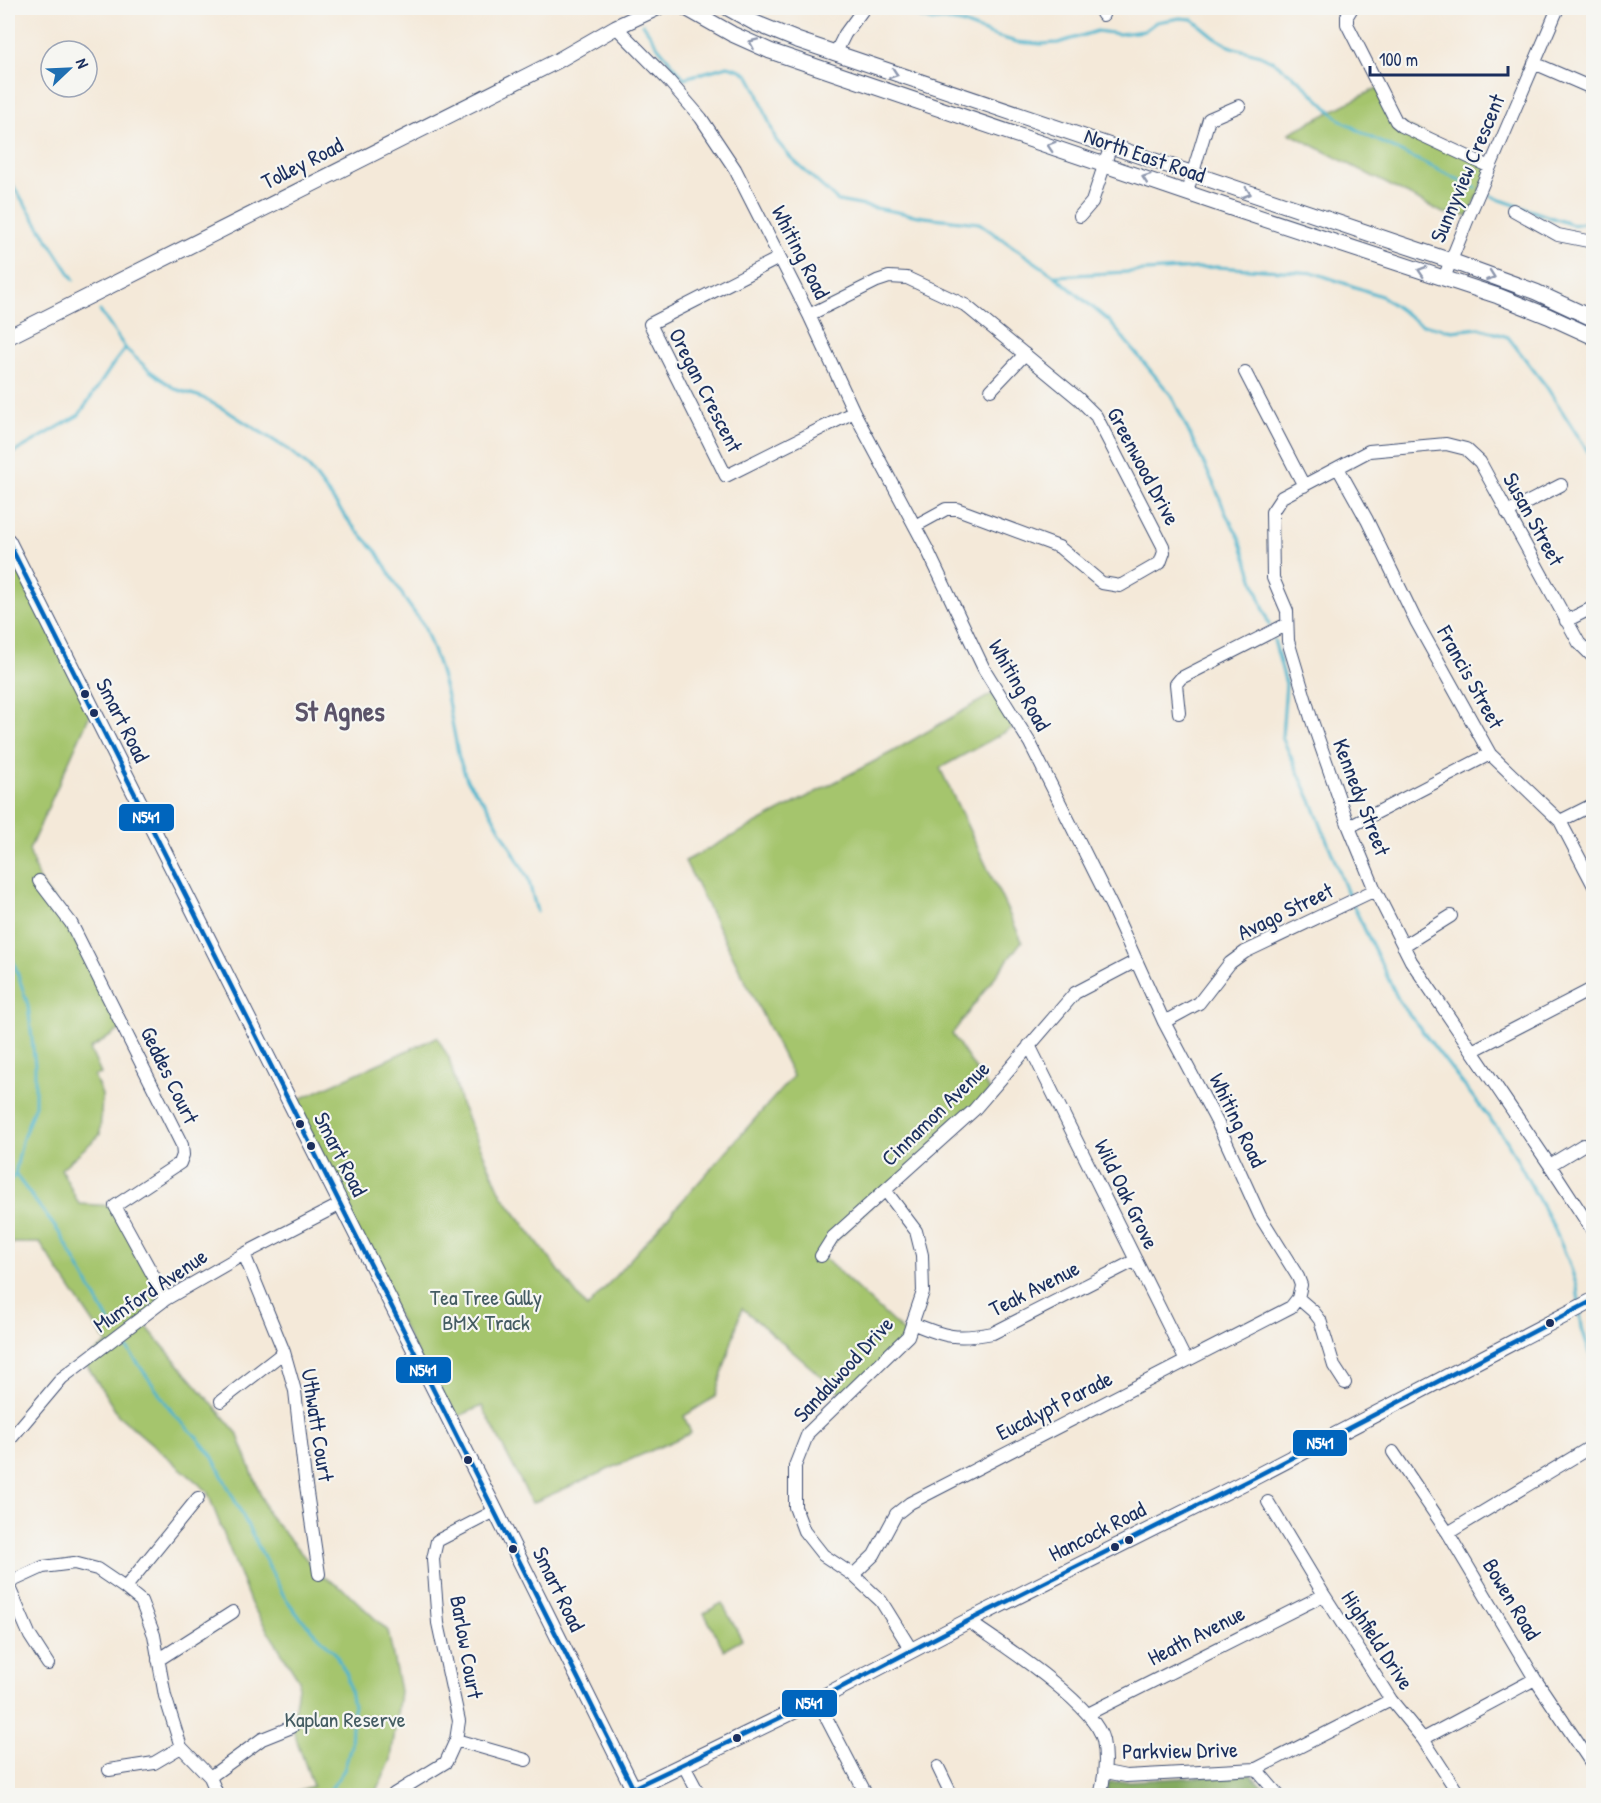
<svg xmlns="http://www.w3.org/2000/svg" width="1601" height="1803" viewBox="0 0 1601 1803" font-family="'Patrick Hand',sans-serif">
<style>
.green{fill:#a5c56d;stroke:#607a66;stroke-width:1.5}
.forest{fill:#84aa60;stroke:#506c5f;stroke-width:1.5}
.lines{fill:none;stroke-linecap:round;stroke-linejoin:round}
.stream{stroke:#4eb5cd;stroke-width:3}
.minor-casing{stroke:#3c4b70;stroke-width:14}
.major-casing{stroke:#3c4b70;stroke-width:17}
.minor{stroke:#fff;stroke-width:12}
.major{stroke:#fff;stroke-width:15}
.bus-1-casing{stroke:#f6f6f2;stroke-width:9}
.bus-1{stroke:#0065bd;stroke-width:4.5}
.oneway{stroke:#8d97ae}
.bus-dot{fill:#1b2f5e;stroke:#f6f6f2;stroke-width:2}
.labels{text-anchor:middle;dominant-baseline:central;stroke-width:4.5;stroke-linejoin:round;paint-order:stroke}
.street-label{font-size:22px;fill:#1b2f5e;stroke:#f6f6f2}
.park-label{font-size:22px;fill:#445c62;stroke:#f6f6f2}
.district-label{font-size:28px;font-weight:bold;fill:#5b5369;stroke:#f6f6f2}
.line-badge{stroke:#f6f6f2;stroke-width:2}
.badge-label{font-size:16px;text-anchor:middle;font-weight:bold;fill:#fff}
</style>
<rect width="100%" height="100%" fill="#f6f6f2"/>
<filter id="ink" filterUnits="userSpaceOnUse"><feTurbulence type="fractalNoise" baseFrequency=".0167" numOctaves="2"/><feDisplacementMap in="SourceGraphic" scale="12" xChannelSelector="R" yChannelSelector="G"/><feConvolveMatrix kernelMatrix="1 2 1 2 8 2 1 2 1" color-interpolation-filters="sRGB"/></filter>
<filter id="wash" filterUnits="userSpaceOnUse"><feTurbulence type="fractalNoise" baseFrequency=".008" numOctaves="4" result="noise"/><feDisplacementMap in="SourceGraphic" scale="24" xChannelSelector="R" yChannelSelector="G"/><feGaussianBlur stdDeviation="1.35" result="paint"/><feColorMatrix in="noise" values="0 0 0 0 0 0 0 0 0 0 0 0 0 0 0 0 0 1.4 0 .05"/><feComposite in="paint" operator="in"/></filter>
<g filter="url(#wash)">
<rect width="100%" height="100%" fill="#f4e9d9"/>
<path class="green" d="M1379,87L1396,121L1490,167L1469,216L1443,213L1289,133Z
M8,541L92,710L29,850L39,881L71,923L123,1028L90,1049L101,1074L94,1076L102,1095L100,1135L61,1169L79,1204L115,1206L166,1299L140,1319L237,1433L268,1514L319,1574L346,1591L388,1631L400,1691L391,1760L375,1795H285L313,1786L292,1727L299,1680L251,1604L207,1491L118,1415L84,1361L107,1343L40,1243H13L8,1250Z
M997,691L1018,725L940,768L1022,941L952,1034L990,1091L821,1255L908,1336L845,1397L742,1308L715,1397L684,1416L691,1433L532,1503L482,1406L450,1420L291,1103L437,1037L449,1058L461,1104L502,1195L587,1308L793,1076L685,861L892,752Z
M722,1603L742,1640L724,1650L704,1613Z"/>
<path class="forest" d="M1250,1774L1271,1795L1105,1796L1109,1782Z"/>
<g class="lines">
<path class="stream" d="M894,8L932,21L940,20L961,23L995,36L1017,42L1041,44L1058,43L1097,31L1119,34L1144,31L1156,22L1180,18L1192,19L1214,37L1231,47L1260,55L1274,62L1299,80L1339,119L1366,135L1476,188
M643,24L659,48L684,78L728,66L741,70L749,76L756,89L776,140L791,158L838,201L924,217L979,223L1055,276L1109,321L1171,395L1216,489L1226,514L1239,537L1269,625
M8,178L74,280
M1482,191L1498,199L1573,225L1594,221
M1057,276L1216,267L1315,273L1381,296L1420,324L1452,331L1479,328L1508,337L1546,386L1594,461
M100,311L126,349L150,371L175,389L201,397L227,411L289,450L308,466L351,524L377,552L406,601L424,626L437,661L447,696L459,758L467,780L487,806L528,878L537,912
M8,456L79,415L114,363L125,349
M1274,640L1286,684L1282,737L1313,805L1350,899
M1353,905L1399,1001L1507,1141L1554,1228L1569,1262L1577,1287L1579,1302
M8,945L28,1005L35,1065V1105L22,1141L15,1174L61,1235L113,1329
M8,1182L15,1175
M1580,1312L1582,1328L1594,1367
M122,1341L175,1416L195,1435L212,1456L284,1596L298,1615L335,1653L347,1675L353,1706L351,1746L344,1770L326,1796
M1593,1442L1594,1417
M1593,1451L1590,1529L1594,1547
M1175,1796L1241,1790L1246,1796"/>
</g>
</g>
<g filter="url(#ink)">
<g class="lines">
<g class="minor-casing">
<path id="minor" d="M1099,8L1103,15
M1352,8L1347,16V24L1396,121L1402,126L1490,167
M616,27L669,81L701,118L735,169L809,315L854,412L927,549L984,669L1030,743L1112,907L1164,1022L1218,1124L1260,1216L1298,1277L1301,1285L1298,1298L1313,1311L1320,1320L1334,1366L1345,1383
M835,54L845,34L864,8
M1534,63L1594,89
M1187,192L1209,119L1239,106
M1513,210L1558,235L1593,242
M1080,216L1092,202L1110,148
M779,258L650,324L726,476L854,412
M1444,278L1469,216L1558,8
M809,315L877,281L889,277L907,278L965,305L1079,399L1096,416L1163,546L1164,552L1160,563L1120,586L1102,583L1059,547L957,509H946L915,526
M1245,372L1304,486
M991,390L1025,354
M1338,468L1367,520L1416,621L1490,754L1560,821L1594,886
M1507,513L1561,485
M1566,621L1594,607
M1594,658L1579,643L1480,462L1466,449L1446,444L1369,451L1282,497L1272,512L1273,578L1287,611L1288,641L1311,718L1349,827L1375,890L1411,961L1553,1170L1594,1233
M1179,713L1176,684L1181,678L1287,624
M1560,821L1594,804
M1349,827L1490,754
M39,881L71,923L182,1145L183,1155L180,1163L115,1206L166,1299
M1403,946L1451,916
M1164,1022L1199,1003L1230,963L1245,952L1375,890
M1029,1045L1186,1361
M1472,1051L1594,988
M1550,1165L1583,1145
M885,1190L916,1231L922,1255L923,1292L908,1336L808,1433L795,1466V1507L804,1531L823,1555L853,1575L881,1601L912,1651
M244,1254L284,1352L295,1391L305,1479L319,1574
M821,1256L833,1237L974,1110L1075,993L1136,961
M912,1323C945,1337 957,1340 993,1333L1136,1260
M221,1401L284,1352
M8,1442L62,1378L166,1299L244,1254L341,1204
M1393,1452L1448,1533L1535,1679L1594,1767
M1268,1502L1324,1595L1391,1700L1423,1739L1460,1796
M1448,1533L1594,1445
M853,1575L874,1555L896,1514L910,1503L1291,1307L1298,1298
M8,1583L43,1567L74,1563L97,1569L125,1588L141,1601L154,1635L165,1696L181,1747L210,1777L218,1796
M8,1585L30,1636L48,1664
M125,1588L198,1498
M968,1621C1000,1643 1095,1704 1103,1740C1107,1760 1105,1777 1100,1796
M158,1660L233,1612
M817,1700L867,1796
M1088,1714L1324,1595
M1423,1739L1535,1679
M456,1740L526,1760
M683,1764L700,1796
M938,1767L952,1796
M1256,1769L1391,1700
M109,1770L154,1763L181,1747
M1106,1772L1126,1776L1256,1769L1279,1796
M210,1777L262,1739L292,1727
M394,1794L446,1762L456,1740L459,1721L438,1623L433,1559L437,1541L495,1511"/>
</g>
<g class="major-casing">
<path id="major" d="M686,8L732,34L770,51L1237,210L1498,296L1548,316L1594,337
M728,8L755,23L797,40L1451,261L1536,292L1594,319
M8,337L557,61L616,27L657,8
M8,541L488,1496L633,1788
M619,1796L817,1700L964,1623L1255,1477L1594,1300"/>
</g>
<use href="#minor" class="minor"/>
<use href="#major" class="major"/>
<g class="bus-1-casing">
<path id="bus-1" d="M8,541L633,1788L817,1700L964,1623L1255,1477L1594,1300"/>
</g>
<use href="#bus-1" class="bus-1"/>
</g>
<defs><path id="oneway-chevron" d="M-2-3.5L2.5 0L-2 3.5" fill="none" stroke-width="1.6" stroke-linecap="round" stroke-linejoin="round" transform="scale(1.5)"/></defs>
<g class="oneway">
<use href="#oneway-chevron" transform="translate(753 43) rotate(-156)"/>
<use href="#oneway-chevron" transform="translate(894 74) rotate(19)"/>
<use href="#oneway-chevron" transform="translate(1051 146) rotate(-162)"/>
<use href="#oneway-chevron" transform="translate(1146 178) rotate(-161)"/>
<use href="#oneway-chevron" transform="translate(1247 193) rotate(18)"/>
<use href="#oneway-chevron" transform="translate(1422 271) rotate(-162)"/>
<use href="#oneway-chevron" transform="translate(1491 276) rotate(20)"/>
</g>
</g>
<g class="bus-dot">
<circle cx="85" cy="694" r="5"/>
<circle cx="94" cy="713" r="5"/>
<circle cx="300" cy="1124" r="5"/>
<circle cx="311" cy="1146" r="5"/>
<circle cx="1550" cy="1323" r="5"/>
<circle cx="468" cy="1460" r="5"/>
<circle cx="1129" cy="1540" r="5"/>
<circle cx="1115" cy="1547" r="5"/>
<circle cx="513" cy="1549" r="5"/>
<circle cx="737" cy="1738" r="5"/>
</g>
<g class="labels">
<g class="street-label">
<text transform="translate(1145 155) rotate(19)">North East Road</text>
<text transform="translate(302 163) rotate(-27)">Tolley Road</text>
<text transform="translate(1467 168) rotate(-67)">Sunnyview Crescent</text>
<text transform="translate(801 252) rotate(63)">Whiting Road</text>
<text transform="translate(706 390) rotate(63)">Oregan Crescent</text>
<text transform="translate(1144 466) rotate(62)">Greenwood Drive</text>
<text transform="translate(1534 519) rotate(61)">Susan Street</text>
<text transform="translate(1471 677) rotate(61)">Francis Street</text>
<text transform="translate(1020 685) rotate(60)">Whiting Road</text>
<text transform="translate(123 720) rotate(63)">Smart Road</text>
<text transform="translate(1362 797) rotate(69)">Kennedy Street</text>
<text transform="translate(1285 911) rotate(-26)">Avago Street</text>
<text transform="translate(170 1075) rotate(64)">Geddes Court</text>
<text transform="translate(935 1113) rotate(-44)">Cinnamon Avenue</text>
<text transform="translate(1238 1120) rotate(64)">Whiting Road</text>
<text transform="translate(341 1154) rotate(63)">Smart Road</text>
<text transform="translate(1127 1194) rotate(64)">Wild Oak Grove</text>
<text transform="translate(1034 1288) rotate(-27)">Teak Avenue</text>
<text transform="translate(150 1290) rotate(-34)">Mumford Avenue</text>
<text transform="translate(843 1369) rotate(-47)">Sandalwood Drive</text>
<text transform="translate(1054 1405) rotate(-27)">Eucalypt Parade</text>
<text transform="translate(318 1425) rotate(81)">Uthwatt Court</text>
<text transform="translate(1097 1531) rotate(-27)">Hancock Road</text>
<text transform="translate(559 1589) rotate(64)">Smart Road</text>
<text transform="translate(1512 1599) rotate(59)">Bowen Road</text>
<text transform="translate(1196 1635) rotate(-27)">Heath Avenue</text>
<text transform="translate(1378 1640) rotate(57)">Highfield Drive</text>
<text transform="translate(467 1647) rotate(80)">Barlow Court</text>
<text transform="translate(1180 1750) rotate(-1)">Parkview Drive</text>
</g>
<g class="park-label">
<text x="486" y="1297">Tea Tree Gully<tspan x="486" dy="25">BMX Track</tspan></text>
<text x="345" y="1719">Kaplan Reserve</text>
</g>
<g class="district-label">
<text x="340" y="711">St Agnes</text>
</g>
</g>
<g class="line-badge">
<rect x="118" y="803" width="57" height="29" rx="6" fill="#0065bd"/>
<rect x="395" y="1356" width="57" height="28" rx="6" fill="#0065bd"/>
<rect x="1292" y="1429" width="56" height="28" rx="6" fill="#0065bd"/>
<rect x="781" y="1689" width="57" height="29" rx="6" fill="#0065bd"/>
</g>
<g class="badge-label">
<text x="146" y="823">N541</text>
<text x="423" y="1376">N541</text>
<text x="1320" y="1449">N541</text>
<text x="809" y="1709">N541</text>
</g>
<rect width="1601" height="1803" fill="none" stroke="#f6f6f2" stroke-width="30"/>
<g transform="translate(69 69) rotate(67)"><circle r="28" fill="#f6f6f2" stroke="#9ea6b7" stroke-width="1.5"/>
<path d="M0-4.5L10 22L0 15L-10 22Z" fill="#1f6fb2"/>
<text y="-9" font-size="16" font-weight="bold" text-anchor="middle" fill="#1b2f5e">N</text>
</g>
<path d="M1370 66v9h138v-9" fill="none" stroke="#1b2f5e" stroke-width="3"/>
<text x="1379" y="66" font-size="18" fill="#1b2f5e" stroke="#f6f6f2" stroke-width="4.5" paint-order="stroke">100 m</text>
</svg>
